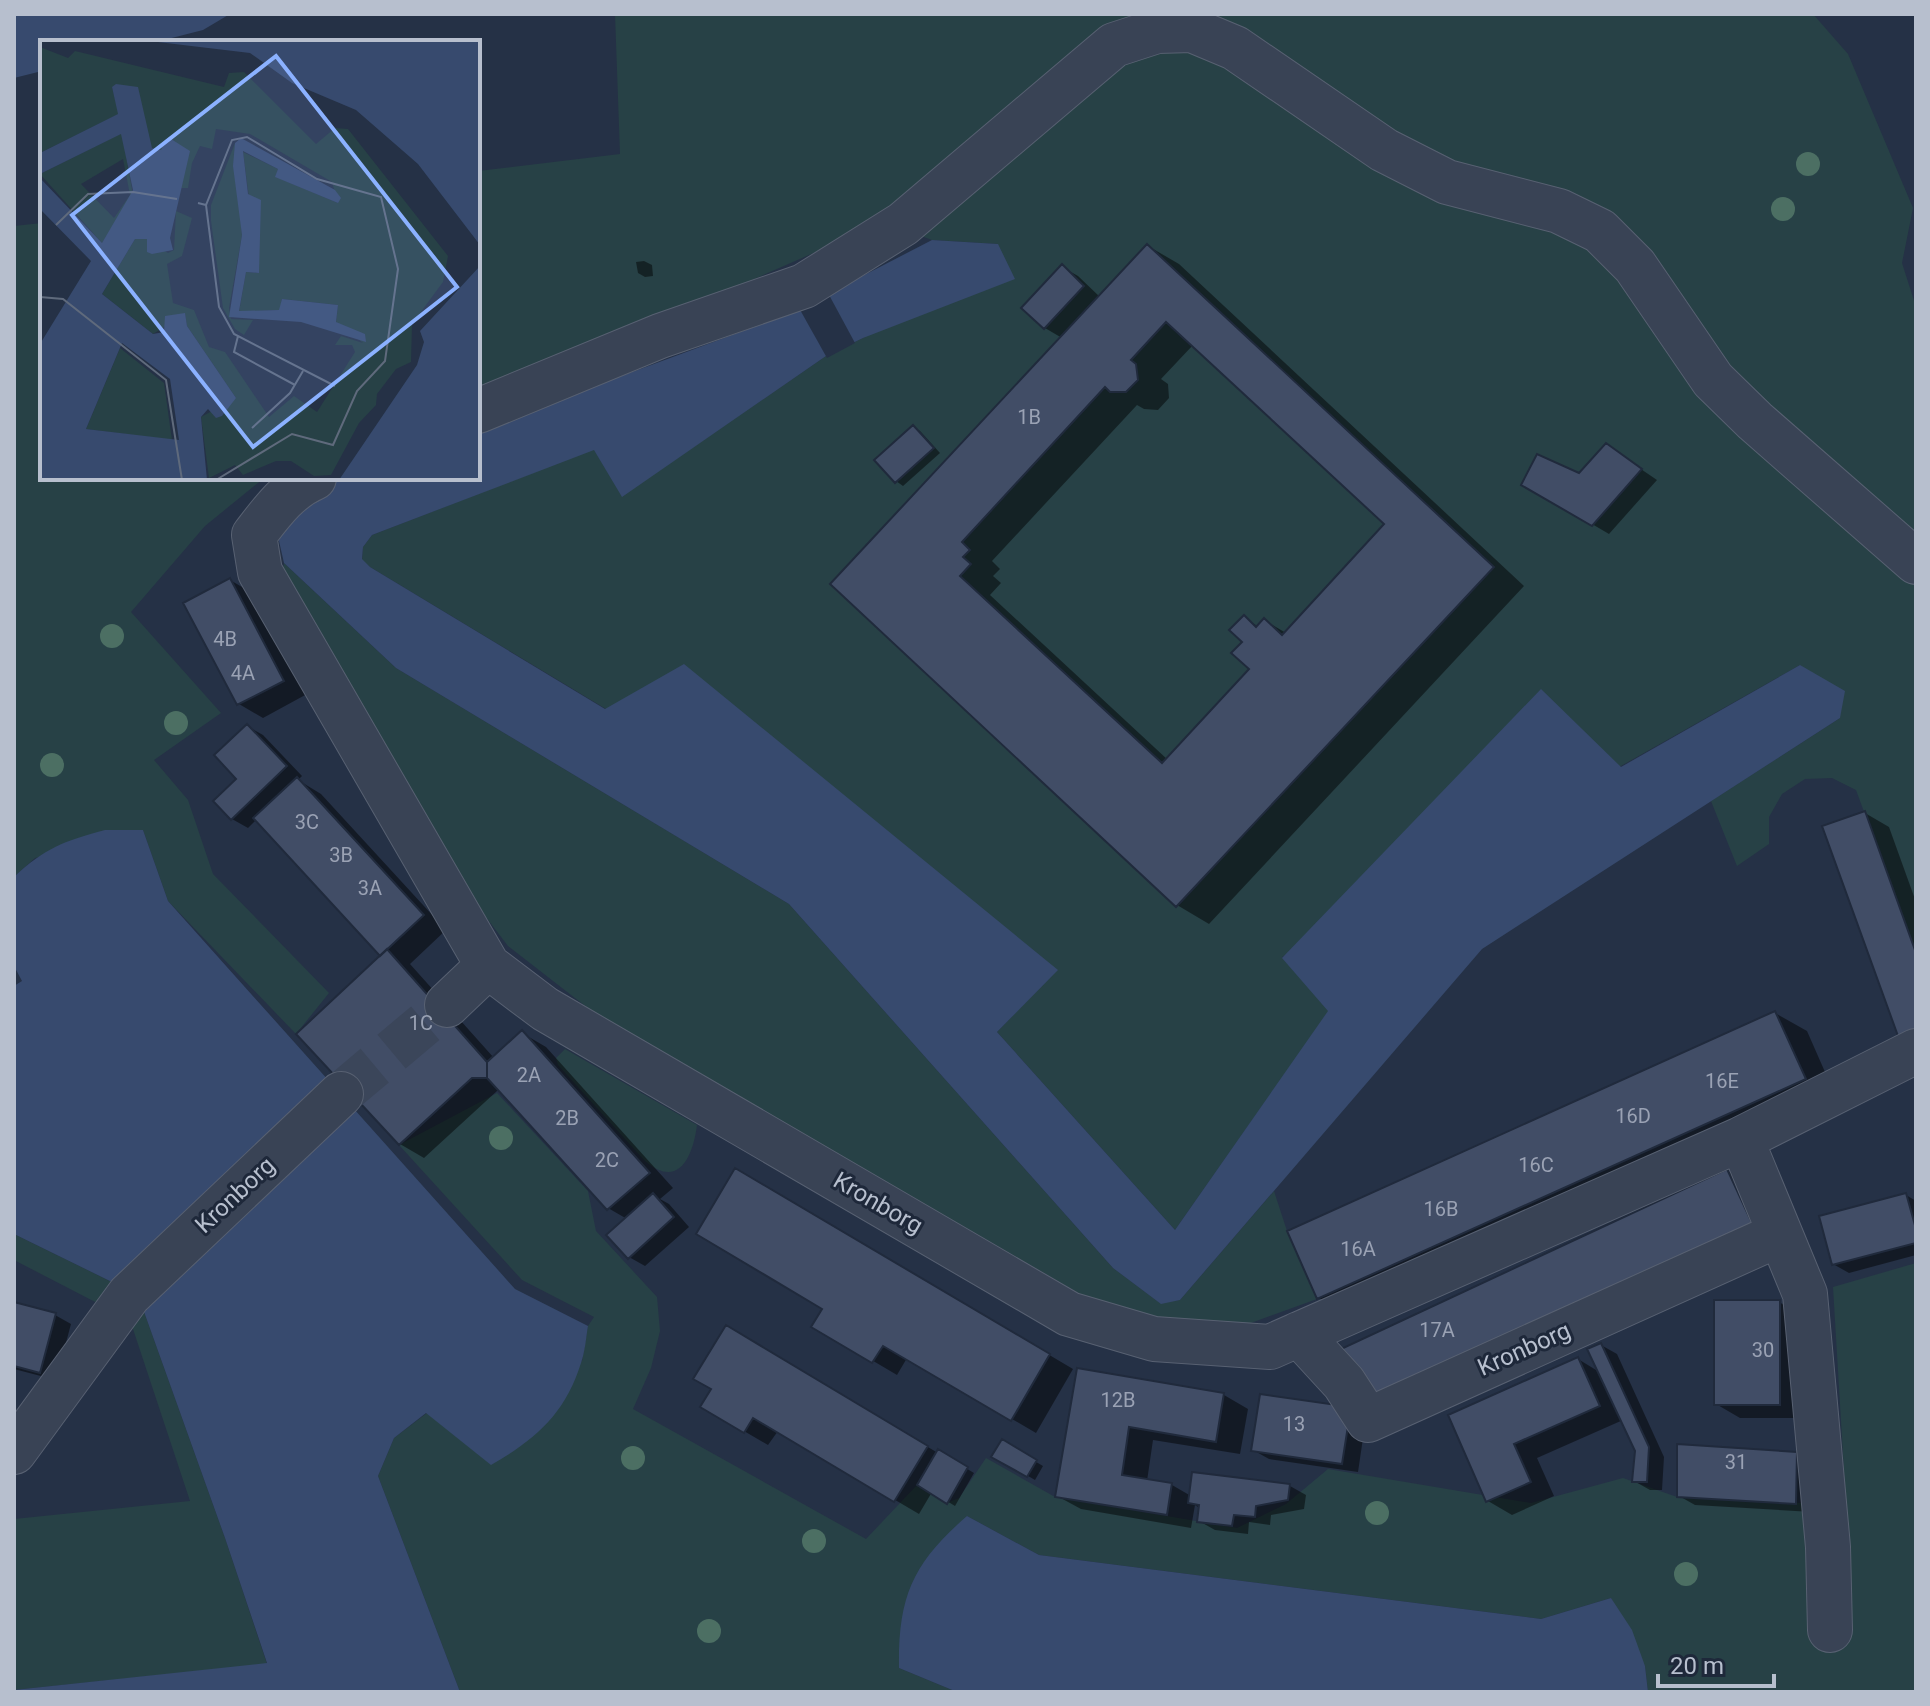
<svg xmlns="http://www.w3.org/2000/svg" width="1930" height="1706" viewBox="0 0 1930 1706" font-family="Roboto,sans-serif">
<style>
.green{fill:#274146}
.water{fill:#374a6e}
.pier{fill:#253146}
.shadow{fill:#0007;fill-rule:evenodd}
.building{fill:#414d66;stroke:#202a3c;stroke-width:2;fill-rule:evenodd}
.lines{fill:none;stroke-linecap:round;stroke-linejoin:round}
.minor-tunnel{stroke:#3b465a;stroke-width:44;stroke-dasharray:44 22;stroke-linecap:butt}
.minor-casing{stroke:#586172;stroke-width:46}
.minor{stroke:#394355;stroke-width:44}
.tree{fill:#4c6f63}
.labels{text-anchor:middle;dominant-baseline:central;stroke-width:6;stroke-linejoin:round;paint-order:stroke}
.number-label{font-size:20px;fill:#9aa2b4}
.street-label{font-size:24px;fill:#b7bfce;stroke:#1e283a}
.inset-road{fill:none;stroke:#5f6a7c;stroke-width:2}
.view{fill:#8bb1ff;fill-opacity:0.15;stroke:#8bb1ff;stroke-width:4}
.inset-edge{fill:none;stroke:#b7bfce;stroke-width:4}
</style>
<rect width="100%" height="100%" fill="#253146"/>
<path class="green" d="M615,14H1813L1848,54L1913,208L1902,263L1916,307V953L1856,790L1832,778L1805,779L1782,794L1769,817V844L1737,866L1711,801L1840,718L1800,665L1282,957L1329,1011L1175,1230L997,1032L1057,970L606,709L370,567L362,560L363,547L372,535L594,449L622,496L826,356L863,338L998,244L932,240L884,222L638,330L478,387V171L620,154Z
M42,223V478H264L205,526L131,612L221,713L154,760L188,800L213,874L329,993L296,1034L168,901L143,830L35,858L14,877V226Z
M284,563L396,668L789,904L1113,1268L1160,1303L1180,1300L1274,1191L1287,1231L1317,1299L1248,1324L1167,1320L1087,1298L593,1012L508,946L456,878L281,581Z
M565,1049L697,1125C693,1156 679,1190 645,1161L558,1065L556,1058Z
M497,1093L588,1191L596,1231L657,1297L660,1331L651,1368L633,1409L866,1539L917,1485L947,1503L959,1498L986,1458L1055,1497L1237,1528L1286,1504L1328,1469L1531,1503L1623,1478L1677,1497L1846,1505L1833,1287L1916,1263V1692H1648L1645,1666L1611,1598L1541,1619L1039,1555L967,1516L899,1668L957,1692H460L378,1476L394,1438L427,1413L582,1361L588,1326L594,1317L522,1280L399,1145Z
M14,1234L116,1284L143,1309L225,1538L267,1664L14,1690V1519L190,1501L130,1320L14,1260Z"/>
<path class="water" d="M14,14H230L203,30L156,42H42V71L14,78Z
M932,240L998,244L1015,279L863,338L826,356L622,497L594,450L372,535L363,547L362,559L370,567L605,709L684,664L1058,970L997,1032L1175,1230L1328,1011L1282,958L1541,689L1621,767L1800,665L1845,691L1840,718L1482,949L1180,1300L1161,1304L1113,1268L789,904L396,668L284,563L279,541L284,518L319,488L345,478H478V429L789,314Z
M105,830H143L168,901L515,1289L588,1326C586,1338 585,1352 581,1363C565,1414 536,1439 491,1465L426,1413L394,1438L378,1476L460,1692H14V1690L267,1663L225,1538L143,1309L116,1284L14,1234V986L22,981L14,966V877C45,848 64,841 105,830Z
M967,1516L1039,1555L1541,1619L1611,1598L1632,1630L1645,1666L1648,1692H957L899,1668C898,1596 913,1563 967,1516Z"/>
<path class="pier" d="M828,293L855,343L827,358L799,308Z"/>
<path class="shadow" d="M1148,246L1179,264L1524,586L1209,924L1177,905L833,583L1062,338L1045,328L1062,267L1078,276L1100,297ZM1194,344L1387,524L1286,633L1264,620L1259,627L1244,618L1245,642L1252,669L1168,760L990,595L1001,583L993,576L1000,569L992,561L1137,405L1144,409L1158,410L1169,398L1168,384L1161,379Z
M644,261L652,265L653,276L645,277L638,273L636,262Z
M913,427L920,431L940,453L903,486L896,481Z
M1607,446L1657,480L1609,534L1524,484L1580,475Z
M230,580L254,594L307,694L263,718L239,704Z
M247,726L263,735L302,776L298,780L321,794L446,930L410,964L494,1058L522,1033L546,1047L673,1188L660,1199L669,1204L689,1227L645,1266L629,1257L627,1219L608,1208L501,1091H497L424,1158L400,1144L383,956L257,819L248,828L232,819Z
M1865,813L1889,827L1916,902V1044Z
M1775,1013L1807,1031L1836,1097L1350,1316L1319,1298Z
M736,1170L1073,1369L1036,1433L907,1358L897,1375L814,1326L825,1308Z
M1727,1171L1759,1189L1784,1243L1401,1422Z
M1906,1195L1916,1201V1255L1849,1273L1833,1264Z
M1779,1302L1803,1316V1418H1740L1716,1404Z
M14,1304L55,1315L71,1324L56,1380L14,1369Z
M727,1328L938,1453L939,1452L974,1473L955,1506L932,1492L919,1514L778,1431L768,1445L703,1407L714,1389Z
M1601,1345L1617,1354L1664,1457L1662,1490H1650L1634,1481L1637,1450L1623,1420L1537,1458L1554,1496L1512,1515L1488,1501L1451,1416L1578,1359L1601,1373Z
M1078,1370L1224,1395L1248,1409L1240,1454L1153,1440L1147,1481L1172,1485L1191,1496L1194,1474L1290,1486L1306,1495L1304,1509L1271,1515L1270,1525L1249,1522L1248,1534L1215,1530L1199,1521L1201,1509L1195,1505L1191,1528L1081,1509L1057,1496Z
M1366,1418L1358,1472L1269,1459L1253,1450Z
M1002,1442L1043,1466L1035,1480L994,1456Z
M1796,1454L1812,1463V1512L1695,1505L1679,1496Z"/>
<path class="building" d="M1147,244L1494,567L1176,907L830,584ZM1166,322L1384,524L1282,635L1264,618L1256,627L1244,615L1229,630L1242,642L1231,653L1249,669L1162,763L960,576L971,564L963,557L970,550L962,542L1105,387L1110,392H1126L1138,380L1136,364L1131,360Z
M1062,264L1084,286L1044,329L1021,308Z
M913,425L934,448L895,483L874,460Z
M1606,443L1642,469L1592,526L1521,485L1537,454L1579,473Z
M230,578L284,681L237,705L183,603Z
M247,724L287,766L231,820L213,801L236,779L214,755Z
M297,777L424,915L380,956L253,818Z
M1865,811L1916,953V1029L1898,1036L1822,826Z
M387,949L487,1062V1078H472L399,1145L296,1034Z
M1775,1011L1806,1079L1317,1299L1287,1231Z
M522,1030L650,1173L607,1210L487,1078V1062Z
M735,1168L1050,1354L1011,1421L883,1346L872,1363L811,1327L822,1309L696,1234Z
M1727,1169L1753,1225L1367,1405L1341,1349Z
M653,1193L674,1217L628,1259L606,1235Z
M1906,1193L1916,1229V1243L1832,1265L1819,1216Z
M1714,1300H1780V1405H1714Z
M14,1302L56,1313L40,1373L14,1366Z
M726,1325L928,1446L894,1502L753,1418L744,1433L700,1407L711,1389L693,1379Z
M1601,1343L1649,1447L1647,1482H1632L1635,1451L1587,1349Z
M1578,1357L1600,1406L1514,1444L1531,1482L1486,1502L1448,1415Z
M1077,1368L1224,1393L1216,1442L1129,1427L1122,1475L1172,1483L1167,1515L1055,1497Z
M1260,1394L1351,1407L1342,1464L1251,1451Z
M1002,1439L1037,1460L1027,1477L991,1457Z
M1677,1444L1797,1452L1796,1504L1677,1497Z
M938,1449L968,1467L947,1504L917,1485Z
M1192,1472L1290,1484L1288,1500L1256,1506L1255,1517L1234,1515L1232,1526L1197,1522L1199,1505L1188,1503Z"/>
<g class="lines">
<path class="minor-tunnel" d="M341,1094L447,1005"/>
<g class="minor-casing">
<path id="minor" d="M478,411L660,336L804,286L903,224L1114,45L1157,31L1192,30L1235,48L1384,150L1447,182L1559,211L1600,231L1635,266L1713,380L1755,421L1916,562
M314,478C288,489 271,513 254,535L260,572L488,966L447,1005
M488,966L545,1009L1069,1314L1154,1339L1270,1347L1741,1139L1916,1051
M1741,1139L1805,1294L1828,1547L1830,1630
M1299,1334L1344,1383L1368,1420L1780,1234
M14,1452L129,1295L341,1094"/>
</g>
<use href="#minor" class="minor"/>
</g>
<g class="tree">
<circle cx="1808" cy="164" r="12"/>
<circle cx="1783" cy="209" r="12"/>
<circle cx="112" cy="636" r="12"/>
<circle cx="176" cy="723" r="12"/>
<circle cx="52" cy="765" r="12"/>
<circle cx="501" cy="1138" r="12"/>
<circle cx="633" cy="1458" r="12"/>
<circle cx="1377" cy="1513" r="12"/>
<circle cx="814" cy="1541" r="12"/>
<circle cx="1686" cy="1574" r="12"/>
<circle cx="709" cy="1631" r="12"/>
</g>
<g class="labels">
<g class="number-label">
<text x="1029" y="417">1B</text>
<text x="225" y="639">4B</text>
<text x="243" y="673">4A</text>
<text x="307" y="822">3C</text>
<text x="341" y="855">3B</text>
<text x="370" y="888">3A</text>
<text x="421" y="1023">1C</text>
<text x="529" y="1075">2A</text>
<text x="1722" y="1081">16E</text>
<text x="1633" y="1116">16D</text>
<text x="567" y="1118">2B</text>
<text x="607" y="1160">2C</text>
<text x="1536" y="1165">16C</text>
<text x="1441" y="1209">16B</text>
<text x="1358" y="1249">16A</text>
<text x="1437" y="1330">17A</text>
<text x="1763" y="1350">30</text>
<text x="1118" y="1400">12B</text>
<text x="1294" y="1424">13</text>
<text x="1736" y="1462">31</text>
</g>
<g class="street-label">
<text transform="translate(235 1195) rotate(-43)">Kronborg</text>
<text transform="translate(878 1203) rotate(30)">Kronborg</text>
<text transform="translate(1524 1349) rotate(-24)">Kronborg</text>
</g>
</g>
<g transform="translate(40 40)">
<rect width="440" height="440" fill="#253146"/>
<path d="M0,7L28,18L35,11L184,47L189,33L204,32L276,104L295,88L308,89L408,216L403,242L372,284L371,322L356,329L337,354L336,365L319,383L291,435L274,436L251,421H236L203,435L195,425L169,438L161,377L196,358L147,286L145,274L113,294L62,254L95,199H107L128,213L134,210L136,171L152,178L142,216L127,224L133,263L154,270L169,307L185,312L229,377L254,356L277,372L315,312L312,305H295L301,296L323,303L296,282L298,265L242,259L240,270L199,272L206,232L219,233L203,112L238,129L236,137L298,163L292,142L210,94L176,89L172,109L160,106L152,123L148,148H140L144,120L112,108L72,47L79,74L0,113ZM82,93L93,155L62,203L0,134ZM83,119L90,155L74,178L41,144ZM195,103L202,195L189,268L191,279L213,280L204,295L195,289L183,268L171,181V165ZM80,308L124,343L132,400L46,389Z" fill="#274146" fill-rule="evenodd"/>
<path d="M101,0H440V205L378,124L316,70L252,43L210,13ZM76,44L98,47L112,108L121,110L126,99H131L150,111L130,198L133,210L112,214L107,212V199H95L62,254L113,294L124,292L125,276L145,273L147,286L196,358L182,376L176,378L168,369L161,377L167,440H0V304L51,221L0,169V138L62,203L93,150L81,94L0,134V113L78,74L72,47ZM82,303L130,339L139,400L46,389ZM201,98L295,150L301,158L298,163L235,137L238,129L203,111L208,154L221,160L219,233L206,232L199,271L239,270L242,259L298,265L296,282L325,294L326,302L261,282L189,277L202,195L193,126L195,103ZM440,226V440H299L377,325L384,302L380,291Z" fill="#374a6e" fill-rule="evenodd"/>
<path class="inset-road" d="M158,163L166,165L192,100L207,97L277,139L341,157L358,229L345,321L317,351L293,405L252,394L176,440M166,165L179,267L194,294L295,346M16,185L48,154L93,152L137,159M0,257L23,259L126,340L142,440M198,296L194,312L255,345M212,388L250,353L263,331"/>
<path class="view" d="M236,16L417,247L213,407L32,175Z"/>
<rect width="440" height="440" class="inset-edge"/>
</g>
<rect width="1930" height="1706" fill="none" stroke="#b7bfce" stroke-width="32"/>
<path d="M1658 1674v12h116v-12" fill="none" stroke="#b7bfce" stroke-width="4"/>
<text x="1670" y="1674" font-size="24" fill="#b7bfce" stroke="#1e283a" stroke-width="6" paint-order="stroke">20 m</text>
</svg>
